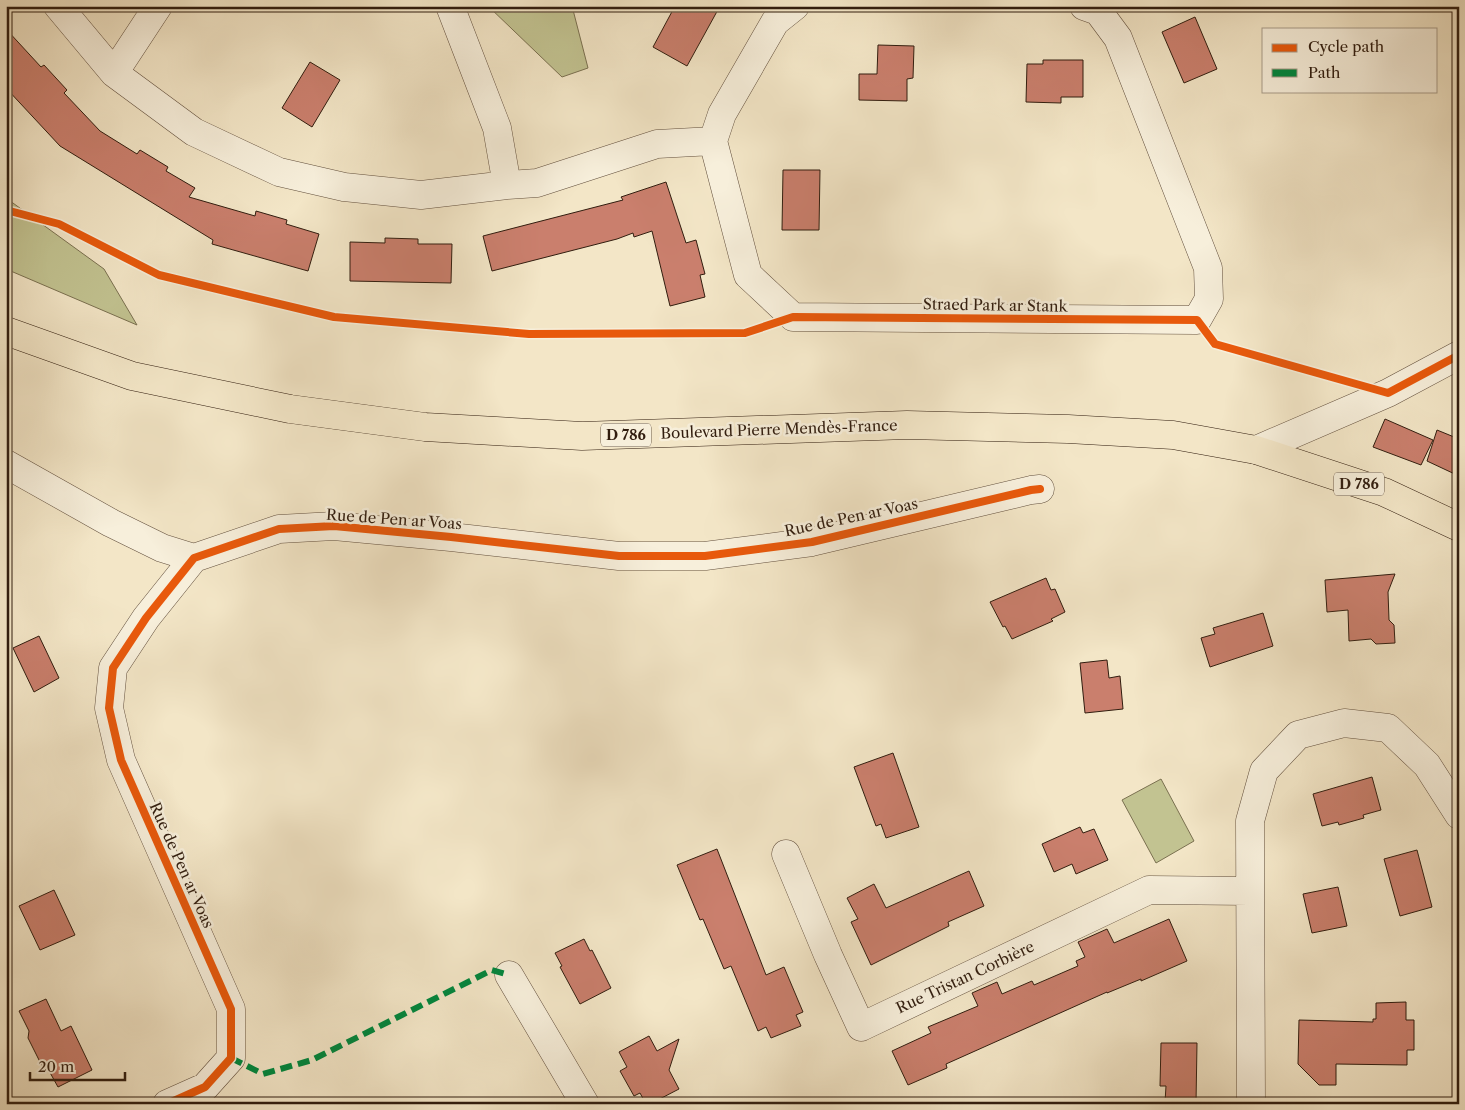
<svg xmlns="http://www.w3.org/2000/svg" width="1465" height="1110" viewBox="0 0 1465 1110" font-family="'Libre Caslon Text',serif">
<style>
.green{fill:#c2c391;stroke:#7a7050}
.building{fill:#ca7f6d;stroke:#311d0f}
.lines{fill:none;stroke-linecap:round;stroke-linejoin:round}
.minor-casing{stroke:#624f3d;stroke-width:29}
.major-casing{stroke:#311d0f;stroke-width:29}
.path{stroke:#311d0f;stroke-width:3;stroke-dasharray:4 2.5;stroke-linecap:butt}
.minor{stroke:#f7efdb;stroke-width:28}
.major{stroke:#f3e6c7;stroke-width:28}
.quiet{stroke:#00873e;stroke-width:6;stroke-dasharray:12 6;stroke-linecap:butt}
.cycleway-casing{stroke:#f7efdb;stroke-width:11}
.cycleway{stroke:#e8590c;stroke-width:8}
.labels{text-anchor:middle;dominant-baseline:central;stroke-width:5;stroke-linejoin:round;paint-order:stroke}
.shield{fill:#f7efdb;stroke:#6c5c4c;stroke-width:1}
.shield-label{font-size:14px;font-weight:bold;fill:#311d0f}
.street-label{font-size:15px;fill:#311d0f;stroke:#f7efdb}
</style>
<rect width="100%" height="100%" fill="#f3e6c7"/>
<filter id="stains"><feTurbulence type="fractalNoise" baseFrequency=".004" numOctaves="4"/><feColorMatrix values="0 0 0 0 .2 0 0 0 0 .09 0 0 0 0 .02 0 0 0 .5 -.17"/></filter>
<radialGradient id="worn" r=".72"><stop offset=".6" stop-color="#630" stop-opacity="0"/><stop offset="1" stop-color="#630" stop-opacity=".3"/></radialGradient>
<path class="green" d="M488,6H572L588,68L562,77Z
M6,198L104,269L137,325L6,269Z
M1161,779L1194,841L1156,863L1122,800Z"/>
<path class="building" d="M675,6H720L687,66L653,47Z
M1195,17L1217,69L1184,83L1162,32Z
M6,29L41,67L44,65L67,90L64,93L100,131L137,154L140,150L168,167L166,171L195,188L189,197L255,216L256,211L287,220L286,224L319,234L308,271L212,244L213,240L60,146L6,88Z
M878,45L914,46L913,78L907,79V101L859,100V74H877Z
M1043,60H1083V97H1061V103L1026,102L1027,64H1043Z
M310,62L340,80L312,127L282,108Z
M783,170H820L819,230H782Z
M666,182L686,243L696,240L705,274L700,275L705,297L670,306L652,231L634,237L633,233L617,239L492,271L483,236L623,200L621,197Z
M385,238L418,239V244H452L451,283L350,281V242L385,243Z
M1385,419L1433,440L1421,465L1373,447Z
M1437,430L1459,439V476L1427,461Z
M1395,574L1388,592L1389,620L1394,625L1395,643L1376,644L1371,639L1349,641L1348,610L1327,612L1325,580Z
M1046,578L1051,590L1055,589L1065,612L1051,619L1053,621L1012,639L1005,626L1003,627L990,602Z
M1263,613L1273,646L1210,667L1201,638L1215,634L1213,628Z
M39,636L59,678L34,692L13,648Z
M1107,660L1109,678L1120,676L1123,709L1085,713L1080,663Z
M893,753L919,827L886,838L881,824L876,826L854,767Z
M1372,777L1381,810L1363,815L1364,818L1339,825L1338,822L1322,826L1313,794Z
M1080,827L1083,833L1094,829L1108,860L1076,874L1072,864L1054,872L1042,844Z
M717,849L766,975L784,967L803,1012L796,1015L801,1026L771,1038L766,1027L758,1031L731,966L724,969L703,919L700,920L677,865Z
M1417,850L1432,907L1400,916L1384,859Z
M969,871L984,906L948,922L949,926L871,965L851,922L858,919L847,898L874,884L886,908Z
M1338,887L1347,926L1312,933L1303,894Z
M54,890L75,935L40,950L19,906Z
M1169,919L1187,961L1141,981V979L1107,993V992L946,1064L947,1068L908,1085L892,1051L931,1033L928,1027L978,1006L972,993L997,982L1002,994L1032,981L1034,985L1078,966L1076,961L1085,957L1078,942L1107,929L1114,943Z
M584,939L590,951L592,950L611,988L580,1004L560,967L562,966L555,953Z
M46,999L61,1031L71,1026L92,1070L58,1087L48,1069L42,1066L28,1038L29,1031L19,1011Z
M1406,1002V1020H1414V1050H1407V1065L1336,1064V1085H1319L1298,1064L1299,1020L1373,1022V1019H1376V1003Z
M649,1036L657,1051L679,1039L669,1070L679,1089L650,1104H646L640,1093L634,1096L620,1071L627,1067L619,1052Z
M1161,1043H1197L1196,1103L1165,1102L1166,1086H1160Z"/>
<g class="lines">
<g class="minor-casing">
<path id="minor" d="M58,6L114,73L194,132L279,172L344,187L421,195L507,185L537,183L657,144L713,141
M450,6L497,128L507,185
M795,6L775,22L722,114L713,141L748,275L793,317L1197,320L1209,299L1208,268L1118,38L1098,11L1084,6
M114,73L158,6
M1256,450L1388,393L1459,355
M6,464L111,523L162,548L194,558
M786,854L828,955L861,1027L1149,890L1249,891
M509,975L585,1104
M167,1104L205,1087L231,1058V1009L121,760L109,708L113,668L146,618L194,558L279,529L334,526L451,537L619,556H705L812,542L1031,490L1040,489
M1251,1104L1250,821L1264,771L1298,735L1344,723L1388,728L1427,765L1459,815"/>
</g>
<g class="major-casing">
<path id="major" d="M6,331L132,376L290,409L425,427L582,436L907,425L1068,429L1173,435L1256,450L1384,492L1459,527"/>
</g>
<path class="path" d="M1215,344L1341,380"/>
<use href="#minor" class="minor"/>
<use href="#major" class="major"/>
<path class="quiet" d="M231,1058L263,1074L312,1060L492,970L509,975"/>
<g class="cycleway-casing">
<path id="cycleway" d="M6,210L59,224L159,275L334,317L529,334L745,333L793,317L1197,320L1215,344L1388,393L1459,355
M167,1104L205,1087L231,1058V1009L121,760L109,708L113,668L146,618L194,558L279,529L334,526L451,537L619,556H705L812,542L1031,490L1040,489"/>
</g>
<use href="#cycleway" class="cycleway"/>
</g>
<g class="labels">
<g class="shield">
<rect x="601" y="423.5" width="50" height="23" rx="4"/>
<rect x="1334" y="472.5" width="50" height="23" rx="4"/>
</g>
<g class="shield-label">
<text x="626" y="435">D 786</text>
<text x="1359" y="484">D 786</text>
</g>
<g class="street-label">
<text transform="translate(995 305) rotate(1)">Straed Park ar Stank</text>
<text transform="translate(779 429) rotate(-2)">Boulevard Pierre Mendès-France</text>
<text transform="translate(851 517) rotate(-12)">Rue de Pen ar Voas</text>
<text transform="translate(394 519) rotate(4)">Rue de Pen ar Voas</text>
<text transform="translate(182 865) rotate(66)">Rue de Pen ar Voas</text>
<text transform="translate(965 977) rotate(-25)">Rue Tristan Corbière</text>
</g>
</g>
<rect width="1465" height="1110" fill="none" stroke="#f3e6c7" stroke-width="25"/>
<rect x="8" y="8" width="1450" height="1095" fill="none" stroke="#311d0f" stroke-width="2.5"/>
<rect x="12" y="12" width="1440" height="1085" fill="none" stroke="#311d0f"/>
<rect x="1262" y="28" width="175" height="65" fill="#f7efdb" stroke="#a89b89"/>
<rect x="1272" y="44" width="25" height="8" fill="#e8590c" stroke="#a89b89"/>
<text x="1308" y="52" font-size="15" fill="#311d0f">Cycle path</text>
<rect x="1272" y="69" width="25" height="8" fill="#00873e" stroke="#a89b89"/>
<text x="1308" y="78" font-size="15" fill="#311d0f">Path</text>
<path d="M30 1072v8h95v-8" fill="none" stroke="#311d0f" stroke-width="2.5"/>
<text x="38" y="1072" font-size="15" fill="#311d0f" stroke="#f7efdb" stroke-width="4" paint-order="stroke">20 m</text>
<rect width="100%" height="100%" filter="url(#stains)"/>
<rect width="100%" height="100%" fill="url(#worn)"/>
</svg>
